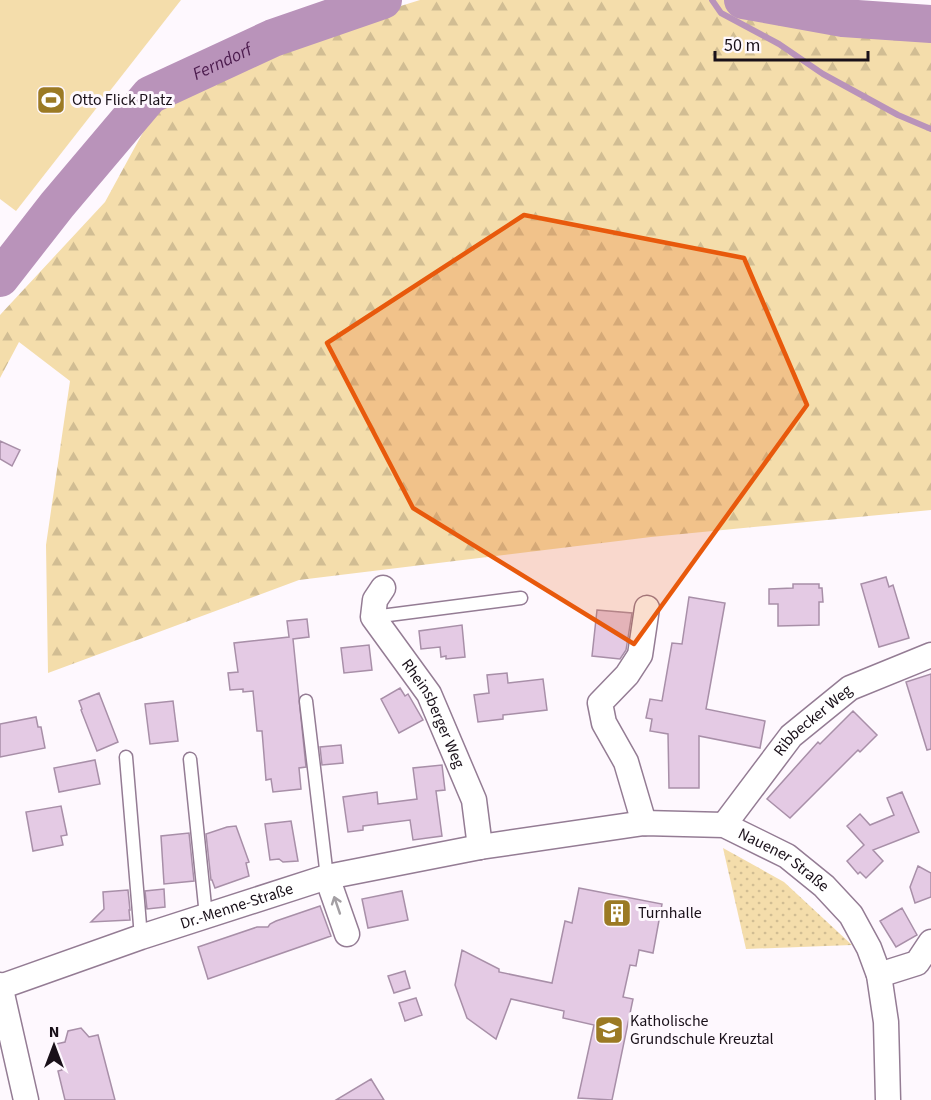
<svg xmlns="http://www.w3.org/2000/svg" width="931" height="1100" viewBox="0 0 931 1100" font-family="'Source Sans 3',sans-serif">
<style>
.grass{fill:#f4ddab}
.forest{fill:url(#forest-firs)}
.park{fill:url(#park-dots)}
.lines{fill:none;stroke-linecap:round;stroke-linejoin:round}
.stream{stroke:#b993ba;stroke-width:6}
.river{stroke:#b993ba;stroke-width:38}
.building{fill:#e4cae4;stroke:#a88fa8;stroke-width:1.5}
.lane-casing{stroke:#947c94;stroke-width:15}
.street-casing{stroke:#947c94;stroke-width:27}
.lane{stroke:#fff;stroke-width:12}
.street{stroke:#fff;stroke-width:24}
.oneway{stroke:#a39fa3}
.marked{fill:#e8590c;fill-opacity:0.2;stroke:#e8590c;stroke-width:4.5;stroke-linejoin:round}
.labels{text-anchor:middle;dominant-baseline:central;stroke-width:6;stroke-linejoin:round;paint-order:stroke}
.poi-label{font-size:16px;fill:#191019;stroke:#fef8fe;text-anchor:start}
.street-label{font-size:16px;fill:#191019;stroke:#fef8fe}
.water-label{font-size:18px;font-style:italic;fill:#4c1c4e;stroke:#fef8fe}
</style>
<defs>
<pattern id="forest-firs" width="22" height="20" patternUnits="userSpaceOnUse" patternTransform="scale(1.5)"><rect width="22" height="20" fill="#f4ddab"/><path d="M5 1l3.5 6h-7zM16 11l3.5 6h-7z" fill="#d1bd93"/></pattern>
<pattern id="park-dots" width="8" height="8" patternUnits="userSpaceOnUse" patternTransform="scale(1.5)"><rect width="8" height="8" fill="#f4ddab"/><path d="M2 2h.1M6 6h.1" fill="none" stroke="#d1bd93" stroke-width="1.8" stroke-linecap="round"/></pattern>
</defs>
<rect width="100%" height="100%" fill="#fef8fe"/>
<path class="grass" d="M0,0H181L16,211L0,199Z"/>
<path class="forest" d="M420,0H841L931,34V510L651,537L299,580L48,673L46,545L70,381L19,342L0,378V315L105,202L159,103L278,44Z"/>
<path class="park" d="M723,848L784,882L852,945L746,949Z"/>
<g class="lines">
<path class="stream" d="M712,0L721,13L779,44L823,74L898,115L931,129"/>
<g class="river">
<path d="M743,0L843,18L931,24"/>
<path id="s1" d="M0,278L57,205L150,95L273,38L383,0"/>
</g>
</g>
<path class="building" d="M0,441L20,450L12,466L0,459Z
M886,577L889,587L893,585L909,638L879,647L861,584Z
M793,584H819V588H822L823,602H819V625L778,626V604H769V589L793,588Z
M689,597L725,603L706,709L765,721L760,748L699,736V788H669L668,734L650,731L652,719L646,718L650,699L662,701L672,643L682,644Z
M597,610L632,613L626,650L620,659L592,656Z
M307,619L309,637L293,639L306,767L299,768L301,789L273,792L271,779L266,780L262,731H257L253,691L243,692V689L230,690L228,673L238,672L234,643L289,637L287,621Z
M462,625L465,657L446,659V656L441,657L440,647L421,649L419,631Z
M369,645L372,670L344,673L341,648Z
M507,673L508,683L543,679L547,710L503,715V719L478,722L474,695L489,693L487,675Z
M931,674V749L927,750L906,682Z
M400,688L405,696L408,694L423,720L399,733L381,699Z
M99,693L118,742L97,751L81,710L82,709L79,701Z
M173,701L178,741L150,744L145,704Z
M853,711L877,735L860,752L858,750L790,818L767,799L818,742L820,744Z
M36,717L38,727H41L45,748L0,757V724Z
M341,745L343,763L322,765L320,747Z
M95,760L100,784L59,792L54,768Z
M442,765L445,790L436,791L442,836L413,840L410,820L363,826V830L348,832L343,797L377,792L378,804L417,799L413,768Z
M902,792L919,832L873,850L883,861L866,878L860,872L858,874L847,861L864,845L847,826L860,814L870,825L894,815L887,798Z
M61,806L67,835L61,836L63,845L33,851L26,812Z
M291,821L298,861L283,862L279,859L270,860L265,824Z
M236,826L249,862L246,863L249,876L215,888L212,880H211L206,834L227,827Z
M189,833L194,881L164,884L161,836Z
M918,866L931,873V897L915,903L910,887Z
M579,888L662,904L653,953L639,950L636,966L630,965L623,997L633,999L612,1100L578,1098L594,1025L563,1018L564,1011L511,999L496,1039L467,1018L455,985L462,950L499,969V972L552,983L565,921L572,923Z
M164,889L165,907L147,909L145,891Z
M128,890L130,910H129L130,920L91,922L104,909L103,892Z
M402,891L408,920L368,928L362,899Z
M320,906L331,936L208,979L198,947L257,927H268L270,924L276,921Z
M902,908L917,935L896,947L880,921Z
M405,971L410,988L394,993L388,976Z
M416,998L422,1015L405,1021L399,1003Z
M81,1028L89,1037L98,1035L115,1100H65L58,1071L62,1070L56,1044L65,1042L68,1031Z
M371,1079L384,1100H336Z"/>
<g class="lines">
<g class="lane-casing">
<path id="lane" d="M373,617L521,598
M306,701L327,877
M126,757L141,937
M190,759L206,916"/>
</g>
<g class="street-casing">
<g id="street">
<path id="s2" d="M383,588L375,600L373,617L429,694L474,800L480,847"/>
<path d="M644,823L626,762L604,723L600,703L627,675L640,655L647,608"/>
<path id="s3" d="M724,825L791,736L850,688L931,655"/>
<path d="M327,877L347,934"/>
<path d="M879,975L917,963L931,942"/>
<path d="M0,985L26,1100"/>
<path id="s4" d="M0,987L141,937L327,877L480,847L644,823L724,825L787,856L824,886L851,915L869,948L879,975L886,1022L888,1100"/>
</g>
</g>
<use href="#lane" class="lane"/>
<use href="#street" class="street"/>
</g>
<defs><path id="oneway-shaft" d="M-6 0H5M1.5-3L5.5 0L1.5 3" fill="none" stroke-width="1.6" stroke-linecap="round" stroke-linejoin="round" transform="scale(1.5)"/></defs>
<use class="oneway" href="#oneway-shaft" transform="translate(337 905) rotate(-109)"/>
<path class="marked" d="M524,215L744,258L807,405L634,644L413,508L327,343Z"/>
<defs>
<g id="stadium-square" transform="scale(1.5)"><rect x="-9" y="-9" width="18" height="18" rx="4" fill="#9b7a24" stroke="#fef8fe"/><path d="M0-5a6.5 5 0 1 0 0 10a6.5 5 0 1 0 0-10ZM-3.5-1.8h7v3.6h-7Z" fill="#fff"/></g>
<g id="building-square" transform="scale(1.5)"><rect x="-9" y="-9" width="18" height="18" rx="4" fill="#9b7a24" stroke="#fef8fe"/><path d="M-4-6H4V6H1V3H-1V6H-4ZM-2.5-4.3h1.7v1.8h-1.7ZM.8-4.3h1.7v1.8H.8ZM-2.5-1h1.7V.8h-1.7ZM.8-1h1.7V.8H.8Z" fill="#fff"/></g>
<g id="school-square" transform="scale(1.5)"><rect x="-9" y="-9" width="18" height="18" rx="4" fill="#9b7a24" stroke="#fef8fe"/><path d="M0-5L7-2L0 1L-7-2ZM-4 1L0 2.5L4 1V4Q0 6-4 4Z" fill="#fff"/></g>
</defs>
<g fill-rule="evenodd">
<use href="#stadium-square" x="51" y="100"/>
<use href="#building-square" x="617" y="913"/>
<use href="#school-square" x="609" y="1030"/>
</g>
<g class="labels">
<g class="poi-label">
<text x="72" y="100">Otto Flick Platz</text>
<text x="638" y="913">Turnhalle</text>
<text x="630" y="1021">Katholische<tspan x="630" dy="18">Grundschule Kreuztal</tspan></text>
</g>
<g class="street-label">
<text stroke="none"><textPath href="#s2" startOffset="146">Rheinsberger Weg</textPath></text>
<text stroke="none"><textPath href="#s3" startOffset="138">Ribbecker Weg</textPath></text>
<text stroke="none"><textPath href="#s4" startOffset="816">Nauener Straße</textPath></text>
<text stroke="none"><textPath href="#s4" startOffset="250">Dr.-Menne-Straße</textPath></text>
</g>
<g class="water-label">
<text stroke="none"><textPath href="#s1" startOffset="316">Ferndorf</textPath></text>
</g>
</g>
<g transform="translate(54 1046)" stroke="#fef8fe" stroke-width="4.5" paint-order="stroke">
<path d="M0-4.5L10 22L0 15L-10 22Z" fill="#191019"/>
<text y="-9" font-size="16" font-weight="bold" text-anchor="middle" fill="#191019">N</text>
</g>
<path d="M715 51v9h153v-9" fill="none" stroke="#191019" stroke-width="3"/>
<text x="724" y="51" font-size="18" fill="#191019" stroke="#fef8fe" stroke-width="4.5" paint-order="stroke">50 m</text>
</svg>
